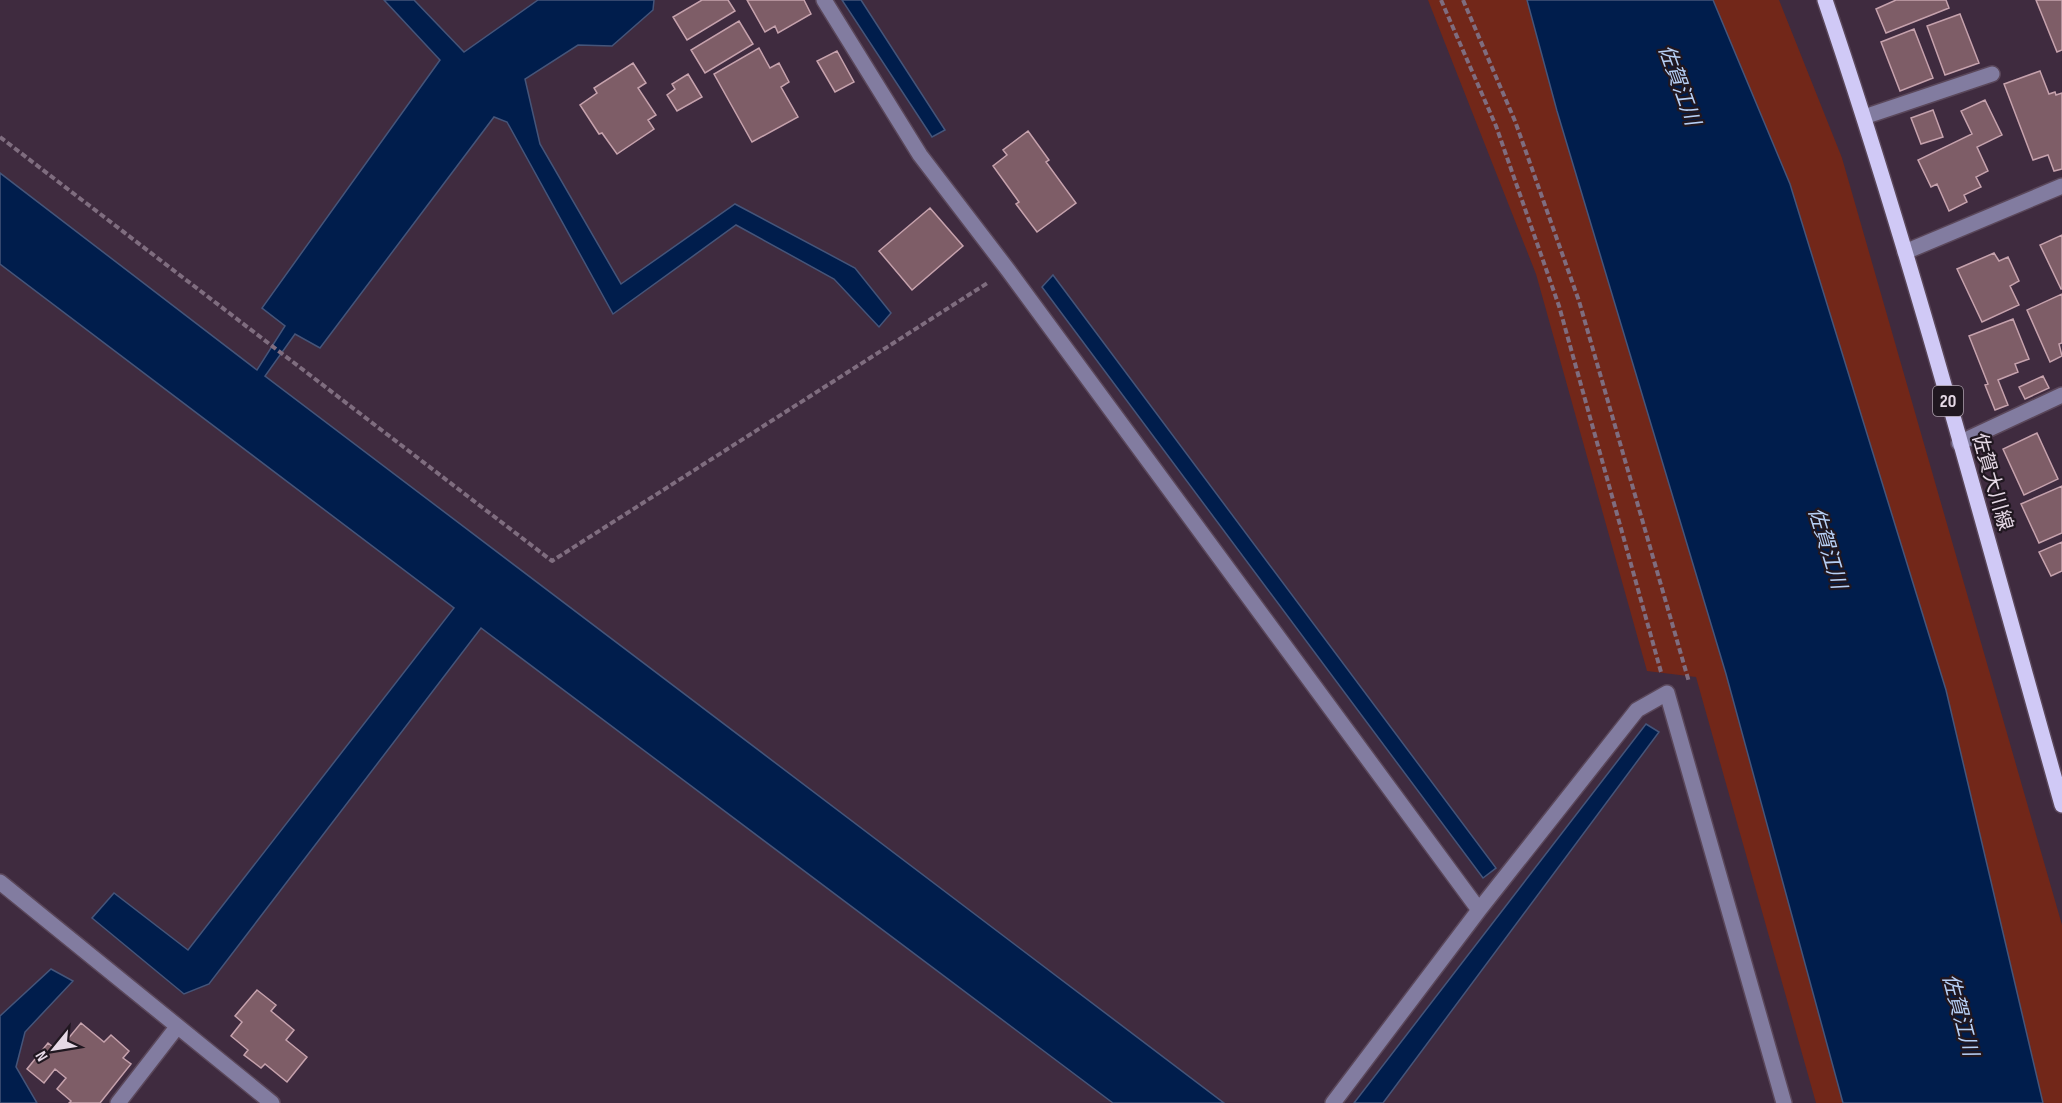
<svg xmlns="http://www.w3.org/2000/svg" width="2062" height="1103" viewBox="0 0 2062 1103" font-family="'Sofia Sans Condensed','Noto Sans JP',sans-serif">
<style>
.green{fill:#722719}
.water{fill:#001d4c;stroke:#45557a;stroke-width:1.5}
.building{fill:#7e5d67;stroke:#c6a2ad;stroke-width:1.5}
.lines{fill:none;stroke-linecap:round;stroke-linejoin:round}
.minor-casing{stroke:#5a475a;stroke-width:18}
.major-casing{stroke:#5a475a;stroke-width:18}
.path{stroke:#7f6d7f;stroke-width:4;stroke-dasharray:6 3;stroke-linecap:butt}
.minor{stroke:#827ca0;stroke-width:15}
.major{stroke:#d0c9f6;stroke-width:15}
.labels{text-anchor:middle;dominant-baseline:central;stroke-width:4.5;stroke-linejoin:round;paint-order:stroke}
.shield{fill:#201720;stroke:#ab9fab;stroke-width:1.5}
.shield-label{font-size:18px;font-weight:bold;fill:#e6d9e6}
.street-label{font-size:20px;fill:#e6d9e6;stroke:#201720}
.water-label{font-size:21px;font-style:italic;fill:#b7d0f6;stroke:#201720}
</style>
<rect width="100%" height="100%" fill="#3f2b3f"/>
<path class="green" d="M1428,0H1527L1557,111L1726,674L1843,1103H1816L1696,677L1647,671L1536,274Z
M1713,0H1779L1842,158L2062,925V1103H2043L1946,690L1790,184Z"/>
<path class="water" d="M384,0H414L464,52L538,0H654L653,10L612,46L578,45L525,79L540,144L621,284L735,204L855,268L891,313L879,327L834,279L736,225L613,314L507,122L494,117L320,348L295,334L265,376L1224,1103H1113L481,628L209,984L184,994L92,918L114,893L188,950L454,608L0,264V173L257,370L285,326L262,308L440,60Z
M842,0H861L945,130L932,137Z
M1527,0H1713L1790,184L1946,690L2043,1103H1843L1726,674L1557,111Z
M1053,275L1496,868L1483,878L1042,287Z
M1646,724L1659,732L1383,1103H1354Z
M51,969L73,981L25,1032L16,1067L37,1103H0V1016Z"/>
<path class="building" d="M702,0H728L735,11L687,40L673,17Z
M747,0H804L811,14L778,33L775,26L765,32Z
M1896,0H1946L1949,8L1886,33L1876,9Z
M2036,0H2062V50L2057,52Z
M1960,14L1979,63L1945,75L1927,26Z
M739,21L753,44L705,73L691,50Z
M1914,29L1933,78L1900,91L1881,42Z
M759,48L770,68L779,63L789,82L781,87L798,117L752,142L714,74Z
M837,51L854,82L835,92L817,61Z
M633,63L646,83L638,88L656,115L648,120L654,129L617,154L602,133L599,134L580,105L597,93L594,88Z
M2040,71L2049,94L2055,92L2056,95L2062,93V169L2054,171L2048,155L2033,160L2004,84Z
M688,74L702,97L677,111L667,95L675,89L672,84Z
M1985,100L2002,135L1977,147L1988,171L1976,177L1981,187L1964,195L1967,202L1949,211L1937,184L1931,187L1918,160L1972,134L1961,111Z
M1933,110L1943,137L1921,144L1911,118Z
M1028,131L1049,160L1046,162L1076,203L1037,232L1016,204L1019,202L993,166L1007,155L1003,150Z
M930,208L963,246L912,290L879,251Z
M2062,235V289H2061L2040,245Z
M1994,253L1999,261L2008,257L2019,281L2010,286L2019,305L1982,322L1957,269Z
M2062,294V343L2059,344L2062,356L2050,362L2027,310Z
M2013,319L2029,359L2015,364L2018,372L1998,380L2008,405L1995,410L1985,385L1988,384L1969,336Z
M2043,376L2049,388L2025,399L2019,387Z
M2037,433L2058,479L2024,495L2003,449Z
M2062,486V533L2039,543L2021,504Z
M2062,542V571L2051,576L2039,552Z
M257,990L276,1005L271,1011L294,1030L286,1040L307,1057L287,1082L265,1064L261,1068L244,1055L248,1050L231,1036L242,1022L235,1016Z
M81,1023L104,1042L111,1035L129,1051L123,1058L131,1064L100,1103H69L71,1101L57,1089L66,1078L55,1069L44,1083L27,1069L48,1043L58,1051Z"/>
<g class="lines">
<g class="minor-casing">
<path id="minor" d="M824,0L920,155L1008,270L1479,910
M1864,117L1992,74
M1905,252L2062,186
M1959,443L2062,395
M0,882L272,1103
M118,1103L177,1027
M1333,1103L1479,910L1637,710L1667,693L1784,1103"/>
</g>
<g class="major-casing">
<path id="major" d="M1825,0C1915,265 1986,536 2062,805"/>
</g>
<path class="path" d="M1441,0L1496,126L1559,306L1661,672
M1463,0L1515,121L1579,301L1689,682
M0,137L552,561L989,282"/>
<use href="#minor" class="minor"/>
<use href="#major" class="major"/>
</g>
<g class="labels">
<rect class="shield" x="1933" y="386" width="30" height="30" rx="4.5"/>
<g class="shield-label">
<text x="1948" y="401">20</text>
</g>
<g class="street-label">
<text transform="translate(1992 482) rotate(74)">佐賀大川線</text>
</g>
<g class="water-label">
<text transform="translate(1679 85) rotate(70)">佐賀江川</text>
<text transform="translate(1827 548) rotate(73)">佐賀江川</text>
<text transform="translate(1960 1015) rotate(75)">佐賀江川</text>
</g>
</g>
<g transform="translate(54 1049) rotate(240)" stroke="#201720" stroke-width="4.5" paint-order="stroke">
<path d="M0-4.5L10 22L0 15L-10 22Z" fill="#e6d9e6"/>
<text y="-9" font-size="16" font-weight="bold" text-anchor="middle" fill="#e6d9e6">N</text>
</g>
</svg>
